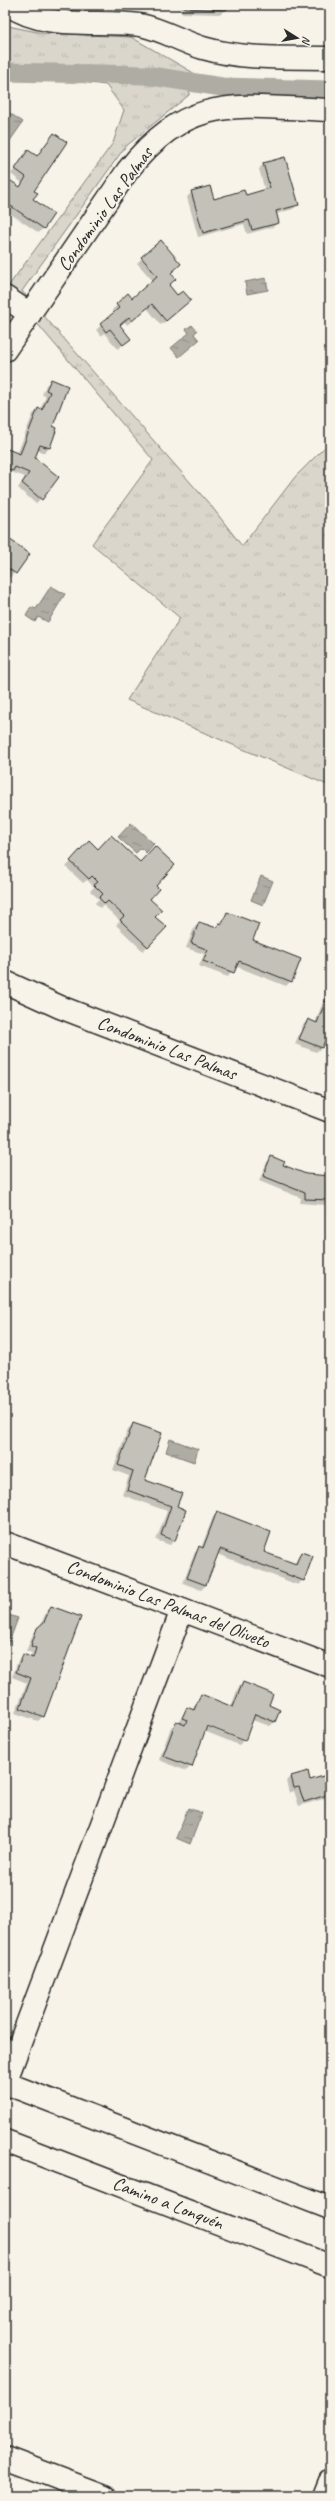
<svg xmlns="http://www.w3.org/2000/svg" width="335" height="2501" viewBox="0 0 335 2501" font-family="Caveat,sans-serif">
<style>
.grass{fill:url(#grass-tufts);stroke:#82807c}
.water{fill:url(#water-ripples);stroke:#7a7874}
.shadow{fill:#0003;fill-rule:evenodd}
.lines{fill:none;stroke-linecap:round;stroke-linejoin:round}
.canal{stroke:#afaca4;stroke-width:19}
.building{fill:#c4c1b9;stroke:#2b2b2b}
.minor-casing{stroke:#2b2b2b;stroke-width:25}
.major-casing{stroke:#2b2b2b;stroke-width:25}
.minor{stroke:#f7f3e8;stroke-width:22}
.major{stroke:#f7f3e8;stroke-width:22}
.labels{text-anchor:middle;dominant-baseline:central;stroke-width:4;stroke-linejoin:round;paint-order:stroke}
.street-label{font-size:19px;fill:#2b2b2b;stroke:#f7f3e8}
</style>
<defs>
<pattern id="grass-tufts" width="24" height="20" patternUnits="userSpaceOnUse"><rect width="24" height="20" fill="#dad6cc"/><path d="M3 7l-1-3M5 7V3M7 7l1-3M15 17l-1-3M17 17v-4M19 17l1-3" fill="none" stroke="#bbb8af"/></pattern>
<pattern id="water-ripples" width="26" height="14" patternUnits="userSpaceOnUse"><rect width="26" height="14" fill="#afaca4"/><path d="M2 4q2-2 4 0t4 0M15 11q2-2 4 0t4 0" fill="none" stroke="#8f8c86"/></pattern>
</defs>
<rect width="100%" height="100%" fill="#f7f3e8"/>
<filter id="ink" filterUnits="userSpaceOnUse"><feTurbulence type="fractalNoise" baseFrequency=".025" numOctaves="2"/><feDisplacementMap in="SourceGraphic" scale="8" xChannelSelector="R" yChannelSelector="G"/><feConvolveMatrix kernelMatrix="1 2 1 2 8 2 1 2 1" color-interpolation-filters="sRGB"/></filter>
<g filter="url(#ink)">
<path class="grass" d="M5,5H7L8,26L42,33L131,37L192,72L189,95L125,147L22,291L212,507L242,546L295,477L330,442V786L127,700L180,618L92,544L153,460L7,288L113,143L124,110L106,85L5,73Z"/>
<path class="water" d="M8,112L23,122L5,148V117Z
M266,278L268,290L247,294L245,282Z
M192,325L197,331L194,334L199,340L179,357L171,348L189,333L186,329Z
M51,586L65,594L48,622L38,617L35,622L26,616L31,607L36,609Z
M131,823L154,844L146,853L141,848L136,853L118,837Z
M261,876L273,881L263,905L251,900Z
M170,1439L198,1449L194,1462L166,1452Z
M6,1614L18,1618L8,1645L5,1644Z
M188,1808L202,1813L190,1844L176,1838Z"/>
<path class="shadow" d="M181,5H285L280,10L227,8L221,14L181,13Z
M54,134L33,191L32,199L43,228L39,233L5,210V178L19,188L22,183L11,174L28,151L36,157Z
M263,164L298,204L293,209L276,214L278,222L273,227L247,234L244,224L198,237L187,197L192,192L213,200L245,196L265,191L259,169Z
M142,258L170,273L168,285L185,305L161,325L147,308L127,325L124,321L119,326L125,343L118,349L104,333L101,336L96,330L114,313L112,310L128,295L132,299L153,281L137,263Z
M51,381L52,427L56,428L49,448L44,453L37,450L34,459L57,477L36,504L18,488L25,477L11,472L7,475L5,474V449L17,454L33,414L40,410L46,396L42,395L46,385Z
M5,537L29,554L10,578L5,575Z
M89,842L98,850L154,886L148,899L154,917L166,927L143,951L116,925L120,921L103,905L100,908L95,903L99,899L90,891L94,887L87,880L83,883L66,867Z
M227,913L291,981L286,986L235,966L228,977L199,966L204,954L186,948L194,928L199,923L215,929Z
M330,984V1025L321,1048L316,1052L295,1044L303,1025L308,1020L315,1023Z
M272,1158L282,1165L306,1175L330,1177V1215L325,1214L326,1205L300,1203L301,1198L259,1181L267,1162Z
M133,1424L144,1481L176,1507L174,1540L170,1545L156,1540L167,1511L122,1495L129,1476L113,1470L128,1429Z
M218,1512L263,1552L294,1564L301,1553L303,1580L298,1585L217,1554L206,1585L201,1590L183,1583L195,1552L201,1548L213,1517Z
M51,1607L43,1716L38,1721L15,1713L27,1683L12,1677L18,1660L23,1655L30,1658L32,1653L26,1651L33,1634L40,1627L46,1612Z
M243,1683L267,1706L275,1722L270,1726L252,1720L244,1740L239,1745L204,1731L191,1766L186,1771L159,1760L171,1727L178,1723L187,1708L192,1710L201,1695L231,1707L238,1688ZM203,1723L243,1739V1741L202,1725Z
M307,1772L310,1781L330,1775V1797L299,1806L294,1791L289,1793L286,1781L291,1776Z"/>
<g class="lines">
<path class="canal" d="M5,72L145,75L222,87L330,90"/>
</g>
<path class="building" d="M185,5H231L226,10L185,8Z
M54,133L67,142L34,191L38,193L33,199L54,214L44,229L5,202V177L20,187L26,177L15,169L28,150L37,156Z
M285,157L299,205L276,211L279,223L252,230L249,220L203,233L191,191L210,186L214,199L244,190L246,195L270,188L263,163Z
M161,240L181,264L171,273L176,279L169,285L177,295L183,291L191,300L166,321L152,304L132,321L129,317L120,325L131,339L123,345L110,329L106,332L100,324L119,308L116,304L128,293L132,298L157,276L141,257Z
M51,379L68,386L53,426L57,428L50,448L40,445L35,458L59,477L42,500L22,483L29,473L15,467L13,471L5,468V448L20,454L38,408L42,410L50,392L46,390Z
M5,536L30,554L16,574L5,566Z
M111,835L140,862L155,846L175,865L156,886L159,889L150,899L162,910L155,917L167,927L148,947L120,920L124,916L108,901L105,904L99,898L103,894L94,885L98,882L92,876L89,879L70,861L89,840L98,849Z
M227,912L259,924L253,940L301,959L292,982L239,961L234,973L203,961L208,950L191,943L199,922L217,928L219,923L222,924Z
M330,990V1028L322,1048L299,1039L308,1019L317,1023Z
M271,1156L285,1162L283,1165L306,1174L330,1176V1200L305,1199V1193L263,1176Z
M133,1423L162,1433L145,1480L182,1493L177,1506L186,1510L175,1541L161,1535L171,1506L127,1490L133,1471L118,1465Z
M217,1511L271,1532L264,1552L296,1564L301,1552L313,1556L304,1581L220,1549L206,1585L187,1578L199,1546L203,1548Z
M51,1606L81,1617L44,1717L20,1708L31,1678L16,1672L23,1654L33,1658L36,1648L31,1646L37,1628L44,1622Z
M243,1682L273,1694L269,1705L280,1710L275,1722L255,1714L245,1741L207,1726L192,1767L163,1756L176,1721L185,1725L187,1720L182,1718L187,1707L194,1710L201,1694L233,1707Z
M308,1771L310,1780L330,1774V1794L304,1802L299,1787L294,1788L291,1776Z"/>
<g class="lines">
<g class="minor-casing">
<path id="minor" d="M9,5C46,31 98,19 140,25C162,29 182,42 203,48C244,60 288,57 330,58
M5,297L30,314
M5,350L128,170C191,91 239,107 330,110
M5,982L60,1007L330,1111
M5,1543L330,1666
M5,2083L182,1610
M5,2083L330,2208
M5,2458L105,2496
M324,2496L330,2481"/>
</g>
<g class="major-casing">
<path id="major" d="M5,2141L330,2266"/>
</g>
<use href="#minor" class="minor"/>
<use href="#major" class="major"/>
</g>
</g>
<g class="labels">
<g class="street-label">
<text transform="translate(105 209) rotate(-54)">Condominio Las Palmas</text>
<text transform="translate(167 1048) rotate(21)">Condominio Las Palmas</text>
<text transform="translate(168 1604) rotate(21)">Condominio Las Palmas del Oliveto</text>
<text transform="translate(168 2203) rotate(21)">Camino a Lonquén</text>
</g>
</g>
<rect width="335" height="2501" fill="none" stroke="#f7f3e8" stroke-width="20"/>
<rect x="10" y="10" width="315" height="2481" fill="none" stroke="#2b2b2b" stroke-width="1.5" filter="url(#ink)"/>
<g transform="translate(297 38) rotate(101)" stroke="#f7f3e8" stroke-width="3" paint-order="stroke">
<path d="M0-3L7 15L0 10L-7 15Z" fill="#2b2b2b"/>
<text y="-6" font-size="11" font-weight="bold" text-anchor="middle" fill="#2b2b2b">N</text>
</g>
</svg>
